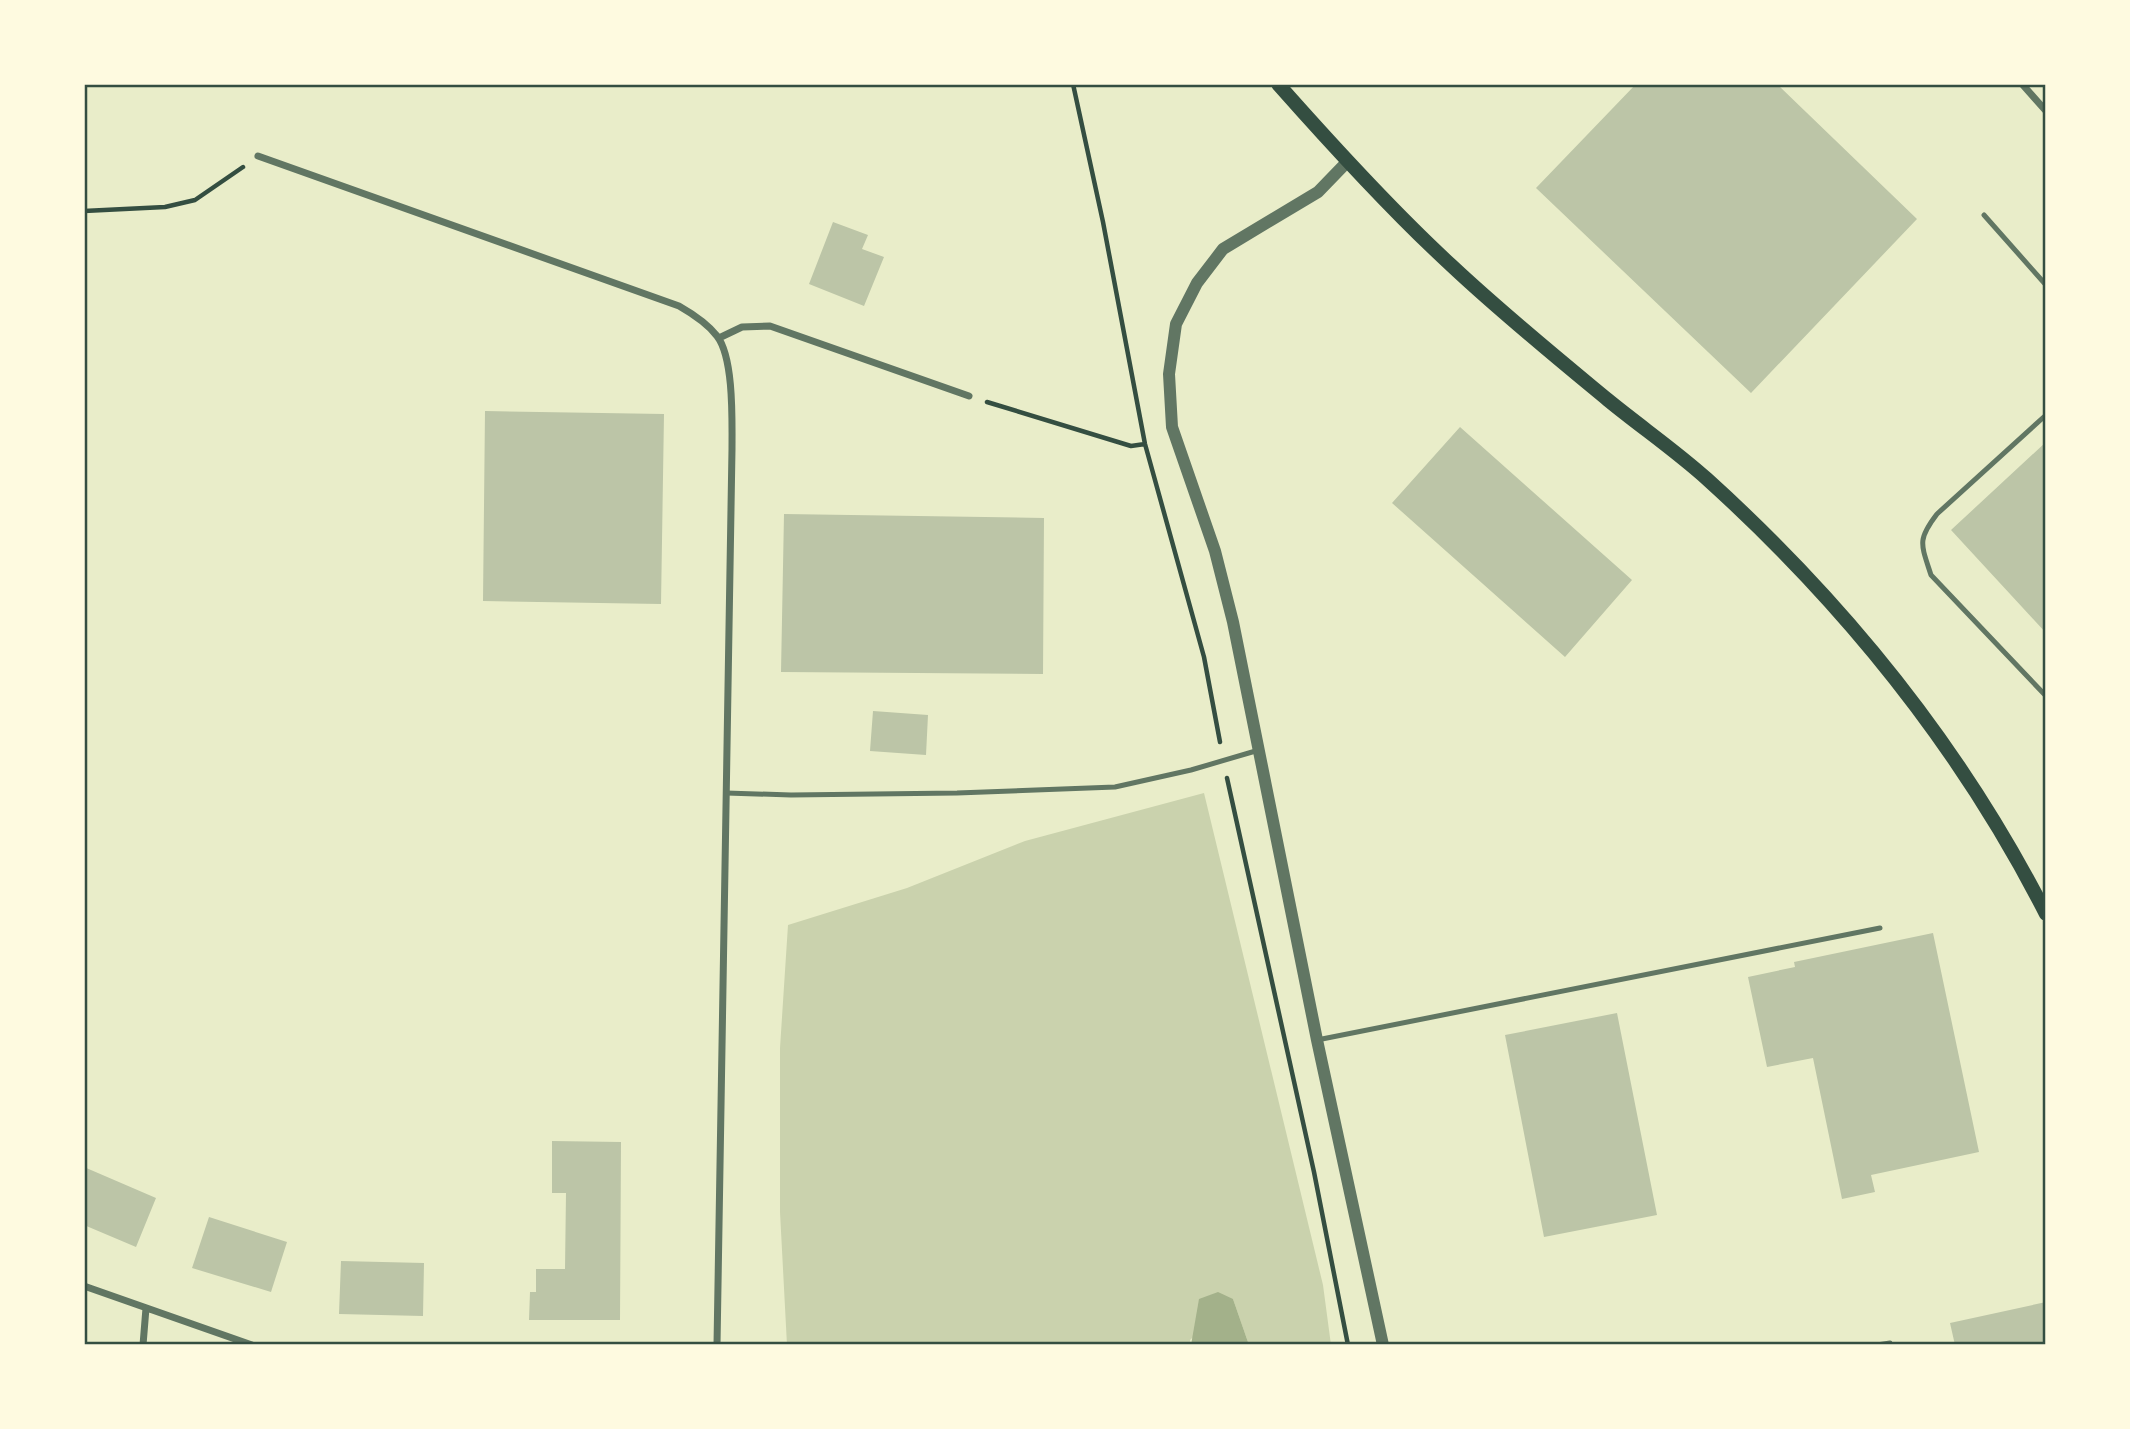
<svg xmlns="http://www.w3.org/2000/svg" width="2130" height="1429" viewBox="0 0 2130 1429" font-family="Lora,serif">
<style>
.green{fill:#cad2ad}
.water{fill:#a3b18a}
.building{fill:#bcc5a7}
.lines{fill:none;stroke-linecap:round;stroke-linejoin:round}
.path{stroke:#344e41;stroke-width:4.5}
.service{stroke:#617663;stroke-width:5}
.minor{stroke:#617663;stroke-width:7}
.tertiary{stroke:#617663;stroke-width:12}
.secondary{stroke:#344e41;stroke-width:14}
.neatline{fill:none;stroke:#344e41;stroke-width:2.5}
</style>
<rect width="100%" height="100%" fill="#e9edc9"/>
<path class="green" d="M1204,793L1323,1285L1331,1345H1249L1233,1299L1190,1340L1191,1345H787L780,1212V1048L788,925L907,888L1025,841Z"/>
<path class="water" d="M1218,1292L1233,1299L1249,1345H1191L1199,1299Z"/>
<path class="building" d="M1636,84H1781L1779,86L1917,219L1751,393L1536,188Z
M833,222L868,235L862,249L884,257L864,306L809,284Z
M485,411L664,414L661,604L483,601Z
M1460,427L1632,580L1565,657L1392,503Z
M2046,442V633L1951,530Z
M784,514L1044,518L1043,674L781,672Z
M873,711L928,715L926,755L870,751Z
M1933,933L1979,1152L1871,1175L1875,1192L1842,1199L1813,1058L1767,1067L1748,977L1795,967L1794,962Z
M1617,1013L1657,1215L1544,1237L1505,1035Z
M552,1141L621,1142L620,1320H529L530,1292H536V1269H565L566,1193H552Z
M84,1167L156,1198L136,1247L84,1225Z
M209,1217L287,1242L271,1292L192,1268Z
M341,1261L424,1263L423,1316L339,1314Z
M2046,1302V1345H1955L1950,1323Z"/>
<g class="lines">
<path class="path" d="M1073,84L1103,222L1145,444L1204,657L1220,742
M84,211L165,207L195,200L243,167
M987,402L1131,446L1145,444
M1227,778L1314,1172L1348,1345"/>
<path class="service" d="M1984,215L2046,285
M2046,415L1937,514C1917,540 1921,544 1931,575L2046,696
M726,793L791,795L957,793L1115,787L1191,770L1259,750
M1317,1040L1880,928
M1877,1345L1890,1343V1345"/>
<path class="minor" d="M2022,84L2046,111
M258,156L679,306C693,314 707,323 717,336C734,358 732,421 732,449L717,1345
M719,338L742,327L770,326L969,396
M84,1286L252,1345
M143,1345L146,1308"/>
<path class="tertiary" d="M1348,161L1318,192L1223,249L1197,283L1176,324L1169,374L1172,427L1215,551L1233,622L1317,1040L1383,1345"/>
<path class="secondary" d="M1278,84C1332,145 1392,211 1452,266C1502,313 1556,357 1608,400C1641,427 1676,451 1707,479C1844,603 1962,749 2046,914"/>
</g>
<rect width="2130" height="1429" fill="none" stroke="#fefae0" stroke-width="172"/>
<rect x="86" y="86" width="1958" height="1257" class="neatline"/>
</svg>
